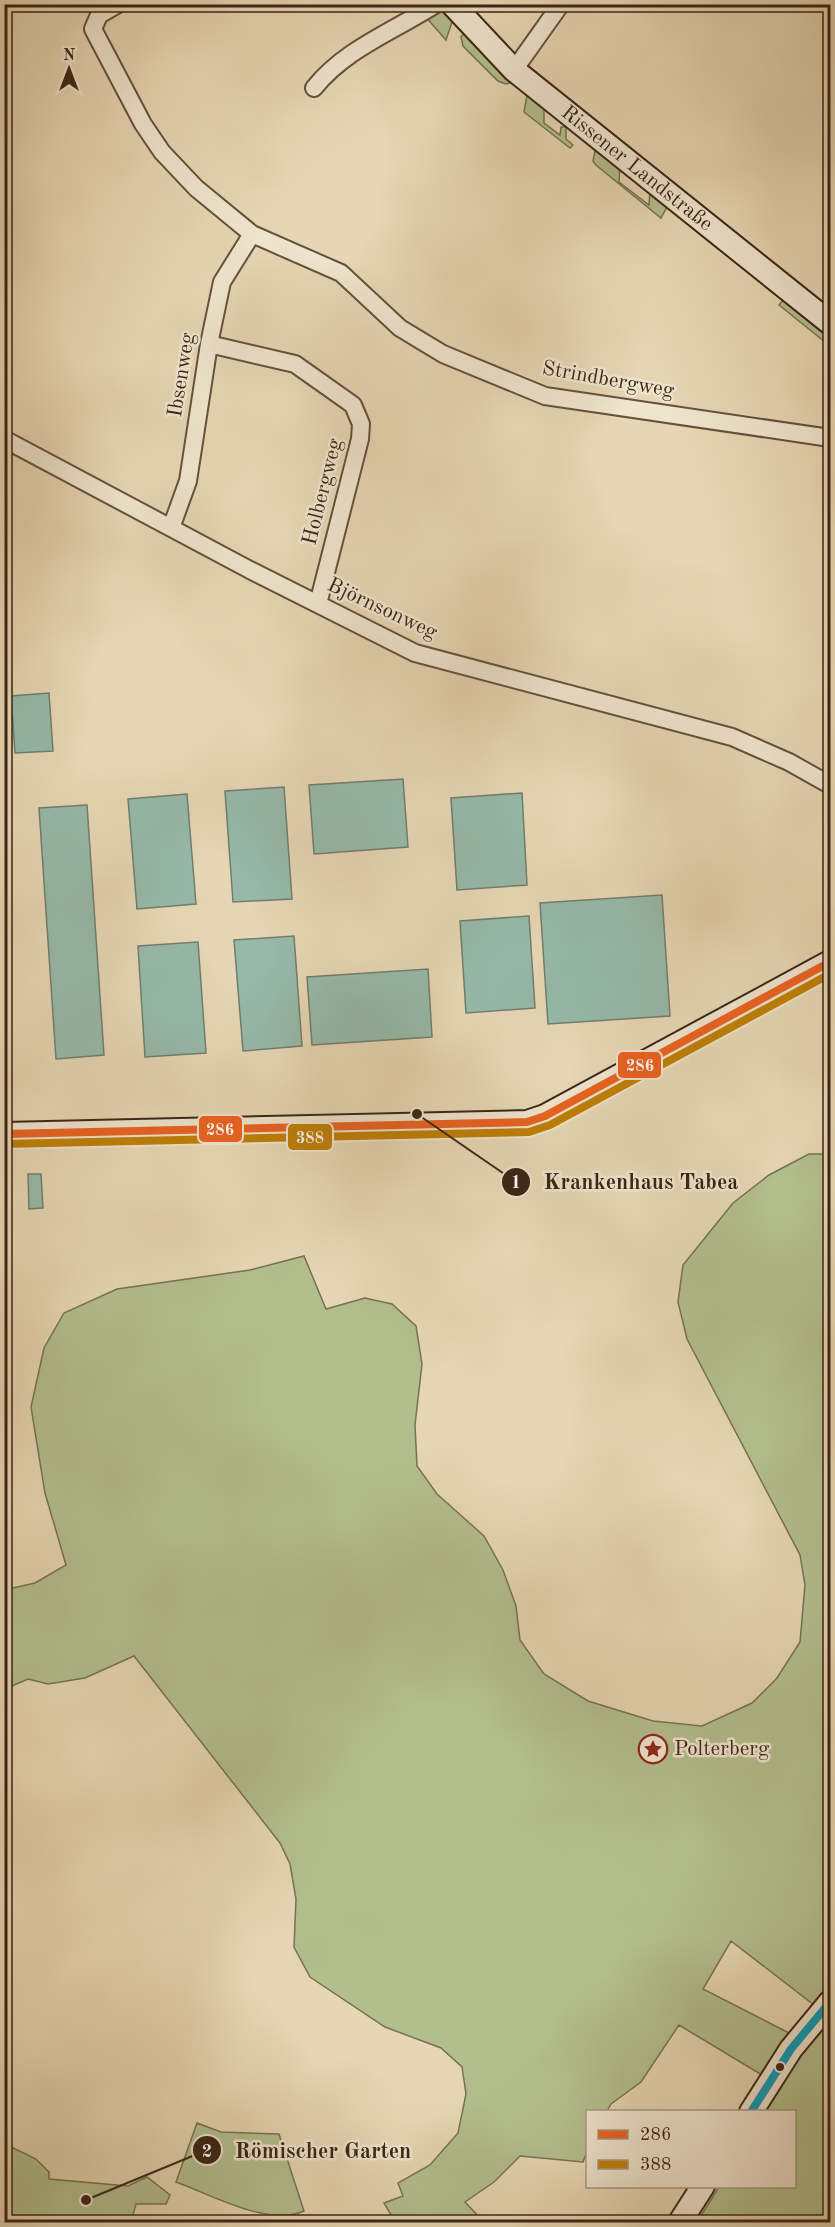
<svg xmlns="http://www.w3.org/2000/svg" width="835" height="2227" viewBox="0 0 835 2227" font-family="'Old Standard TT',serif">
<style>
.green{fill:#b3be8e;stroke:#767252;stroke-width:1.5;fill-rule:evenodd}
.water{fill:#96b9aa;stroke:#717e6e;stroke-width:1.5}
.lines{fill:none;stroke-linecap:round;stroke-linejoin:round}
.street-casing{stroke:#65513c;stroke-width:20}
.secondary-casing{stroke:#3a2515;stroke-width:26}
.street{stroke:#efe4ce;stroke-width:16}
.secondary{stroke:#efe4ce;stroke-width:22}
.bus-1-casing{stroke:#efe4ce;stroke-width:12}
.bus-2-casing{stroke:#efe4ce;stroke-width:12}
.bus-3-casing{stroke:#efe4ce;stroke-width:12}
.bus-1{stroke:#e96221;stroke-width:8}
.bus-2{stroke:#be7f06;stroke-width:8}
.bus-3{stroke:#069cbc;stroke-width:8}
.bus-dot{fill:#3a2515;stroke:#efe4ce;stroke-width:2}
.labels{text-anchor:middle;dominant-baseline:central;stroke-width:5;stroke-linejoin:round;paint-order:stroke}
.street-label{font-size:21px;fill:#3a2515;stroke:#efe4ce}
.poi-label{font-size:21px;fill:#3a2515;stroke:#efe4ce;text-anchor:start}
.leader{fill:none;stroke:#3a2515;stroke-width:2}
.callout-dot{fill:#3a2515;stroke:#efe4ce;stroke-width:2}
.mark-label{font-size:18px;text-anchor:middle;font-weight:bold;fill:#fff}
.callout-label{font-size:22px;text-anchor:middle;font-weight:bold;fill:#3a2515;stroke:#efe4ce;stroke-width:5;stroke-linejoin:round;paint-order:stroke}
.line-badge{stroke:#efe4ce;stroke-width:2}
.badge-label{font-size:16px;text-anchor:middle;font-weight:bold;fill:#fff}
</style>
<rect width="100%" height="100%" fill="#e6d6b3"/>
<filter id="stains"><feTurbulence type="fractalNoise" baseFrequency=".00333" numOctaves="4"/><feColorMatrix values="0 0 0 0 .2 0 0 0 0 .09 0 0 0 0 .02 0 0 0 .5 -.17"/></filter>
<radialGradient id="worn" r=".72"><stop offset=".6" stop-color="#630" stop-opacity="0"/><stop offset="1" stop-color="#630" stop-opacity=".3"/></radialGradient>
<path class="green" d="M444,9L453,19L446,40L425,16L433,10Z
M465,32L513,82L506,84L498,81L463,46L461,37Z
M527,95L544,106V123L560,135L561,127H566V139L573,145L570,148L524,112Z
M599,148L620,165L619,182L649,205L650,189L668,205L661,218L596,165L593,161L595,151Z
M785,298L830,333V346L779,305Z
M809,1154H830V2222H697L719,2187L794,2186V2112L763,2111L762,2075L679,2025L641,2082L611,2104L607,2111L588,2112L587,2152L583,2162L520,2156L494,2182L465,2202L484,2222H395L384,2203L403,2196L398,2183L430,2165L458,2133L466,2094L462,2067L441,2048L385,2027L310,1977L294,1947L296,1899L290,1864L280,1843L134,1656L85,1678L48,1684L28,1679L5,1689L4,1590L35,1583L66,1565L45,1493L31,1407L44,1348L64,1313L117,1289L250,1270L304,1256L326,1309L365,1298L392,1304L416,1326L422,1364L415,1425L417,1466L437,1494L484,1536L503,1570L516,1606L520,1640L544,1674L588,1701L653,1721L702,1726L752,1703L777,1678L800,1642L805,1585L800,1555L687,1339L678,1302L683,1265L733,1203L769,1175ZM731,1941L814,2005L789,2033L703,1989Z
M197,2123L221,2132L279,2134L304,2211C268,2227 212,2195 176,2182Z
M5,2144L36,2159L49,2172V2179L128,2186L147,2177L170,2195L166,2204H136L131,2222H5Z"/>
<path class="water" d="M49,693L53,751L15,753L11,696Z
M403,779L408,847L314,854L309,785Z
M284,787L292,899L233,902L225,791Z
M522,793L527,885L457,890L451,798Z
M187,794L196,904L137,909L128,799Z
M87,805L104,1055L56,1059L39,808Z
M662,895L670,1016L548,1024L540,903Z
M529,916L535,1008L466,1013L460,921Z
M294,936L302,1046L243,1051L234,940Z
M198,942L206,1053L145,1057L138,946Z
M428,969L432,1037L312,1045L307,977Z
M28,1174H41L43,1208L29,1209Z"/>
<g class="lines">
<g class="street-casing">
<path id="street" d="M118,4L99,15L93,29L143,124L162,152L196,188L252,234L341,273L400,328L443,354L545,396L830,438
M514,70L561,4
M314,88C345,49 394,31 436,4
M209,344L295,364L353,405L361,424L360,439L318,604
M4,439L250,570L415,653L732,737L789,762L830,785
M171,528L188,481L209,344L222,282L252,234"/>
</g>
<g class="secondary-casing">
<g id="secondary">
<path id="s1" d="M452,4L514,70L830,323"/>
<path d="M4,1134L527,1122L545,1116L830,962"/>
<path d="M751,2112L791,2049L830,2002"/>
<path d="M680,2222L703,2186"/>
</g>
</g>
<use href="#street" class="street"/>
<use href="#secondary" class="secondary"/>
<g class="bus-1-casing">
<path id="bus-1" d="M4,1134L527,1122L545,1116L830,962"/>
</g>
<g class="bus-2-casing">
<path id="bus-2" d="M4,1144L529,1132L550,1125L830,974"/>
</g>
<g class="bus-3-casing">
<path id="bus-3" d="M751,2112L791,2049L830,2002"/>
</g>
<use href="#bus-1" class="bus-1"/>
<use href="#bus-2" class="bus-2"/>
<use href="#bus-3" class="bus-3"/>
</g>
<defs>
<g id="sight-ring" transform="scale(1.5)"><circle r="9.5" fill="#efe4ce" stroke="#8f2418" stroke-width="1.5"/><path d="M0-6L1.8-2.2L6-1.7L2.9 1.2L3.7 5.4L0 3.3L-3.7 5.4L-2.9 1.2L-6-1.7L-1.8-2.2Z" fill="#8f2418"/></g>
</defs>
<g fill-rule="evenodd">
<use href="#sight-ring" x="653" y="1749"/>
</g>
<circle class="bus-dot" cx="780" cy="2067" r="5"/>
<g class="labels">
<g class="street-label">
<text stroke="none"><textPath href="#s1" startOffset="248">Rissener Landstraße</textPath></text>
<text transform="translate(182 375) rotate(-81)">Ibsenweg</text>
<text transform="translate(608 380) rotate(10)">Strindbergweg</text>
<text transform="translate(323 492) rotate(-76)">Holbergweg</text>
<text transform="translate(382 609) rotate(25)">Björnsonweg</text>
</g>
<g class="poi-label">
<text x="674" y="1749">Polterberg</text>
</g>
</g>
<path class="leader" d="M417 1114L516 1182M86 2200L207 2150"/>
<g class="callout-dot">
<circle cx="417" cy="1114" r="6"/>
<circle cx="86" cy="2200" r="6"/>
<circle cx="516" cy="1182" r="15"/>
<circle cx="207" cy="2150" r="15"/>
</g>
<g class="mark-label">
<text x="516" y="1188">1</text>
<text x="207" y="2157">2</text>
</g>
<g class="callout-label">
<text x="641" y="1189">Krankenhaus Tabea</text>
<text x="323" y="2158">Römischer Garten</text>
</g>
<g class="line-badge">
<rect x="617" y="1051" width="45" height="28" rx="6" fill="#e96221"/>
<rect x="198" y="1115" width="45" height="28" rx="6" fill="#e96221"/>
<rect x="287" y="1123" width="46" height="28" rx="6" fill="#be7f06"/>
</g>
<g class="badge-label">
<text x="640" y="1071">286</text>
<text x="220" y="1135">286</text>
<text x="310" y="1143">388</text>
</g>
<rect width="835" height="2227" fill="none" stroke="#e6d6b3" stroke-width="24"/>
<rect x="6" y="6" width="823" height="2215" fill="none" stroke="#3a2515" stroke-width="3"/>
<rect x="12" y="12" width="811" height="2203" fill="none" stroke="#3a2515" stroke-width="1.5"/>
<rect x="586" y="2110" width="210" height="78" fill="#efe4ce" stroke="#a79884" stroke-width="1.5"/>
<rect x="598" y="2130" width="30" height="9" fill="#e96221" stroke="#a79884" stroke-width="1.5"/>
<text x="640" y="2140" font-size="18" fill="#3a2515">286</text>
<rect x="598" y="2160" width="30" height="9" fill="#be7f06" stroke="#a79884" stroke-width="1.5"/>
<text x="640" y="2170" font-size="18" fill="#3a2515">388</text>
<g transform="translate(69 69)" stroke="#efe4ce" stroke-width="4.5" paint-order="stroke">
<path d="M0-4.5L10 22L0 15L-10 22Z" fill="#3a2515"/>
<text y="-9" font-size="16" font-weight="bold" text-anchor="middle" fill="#3a2515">N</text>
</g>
<rect width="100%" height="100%" filter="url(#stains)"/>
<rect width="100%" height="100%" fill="url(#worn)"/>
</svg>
